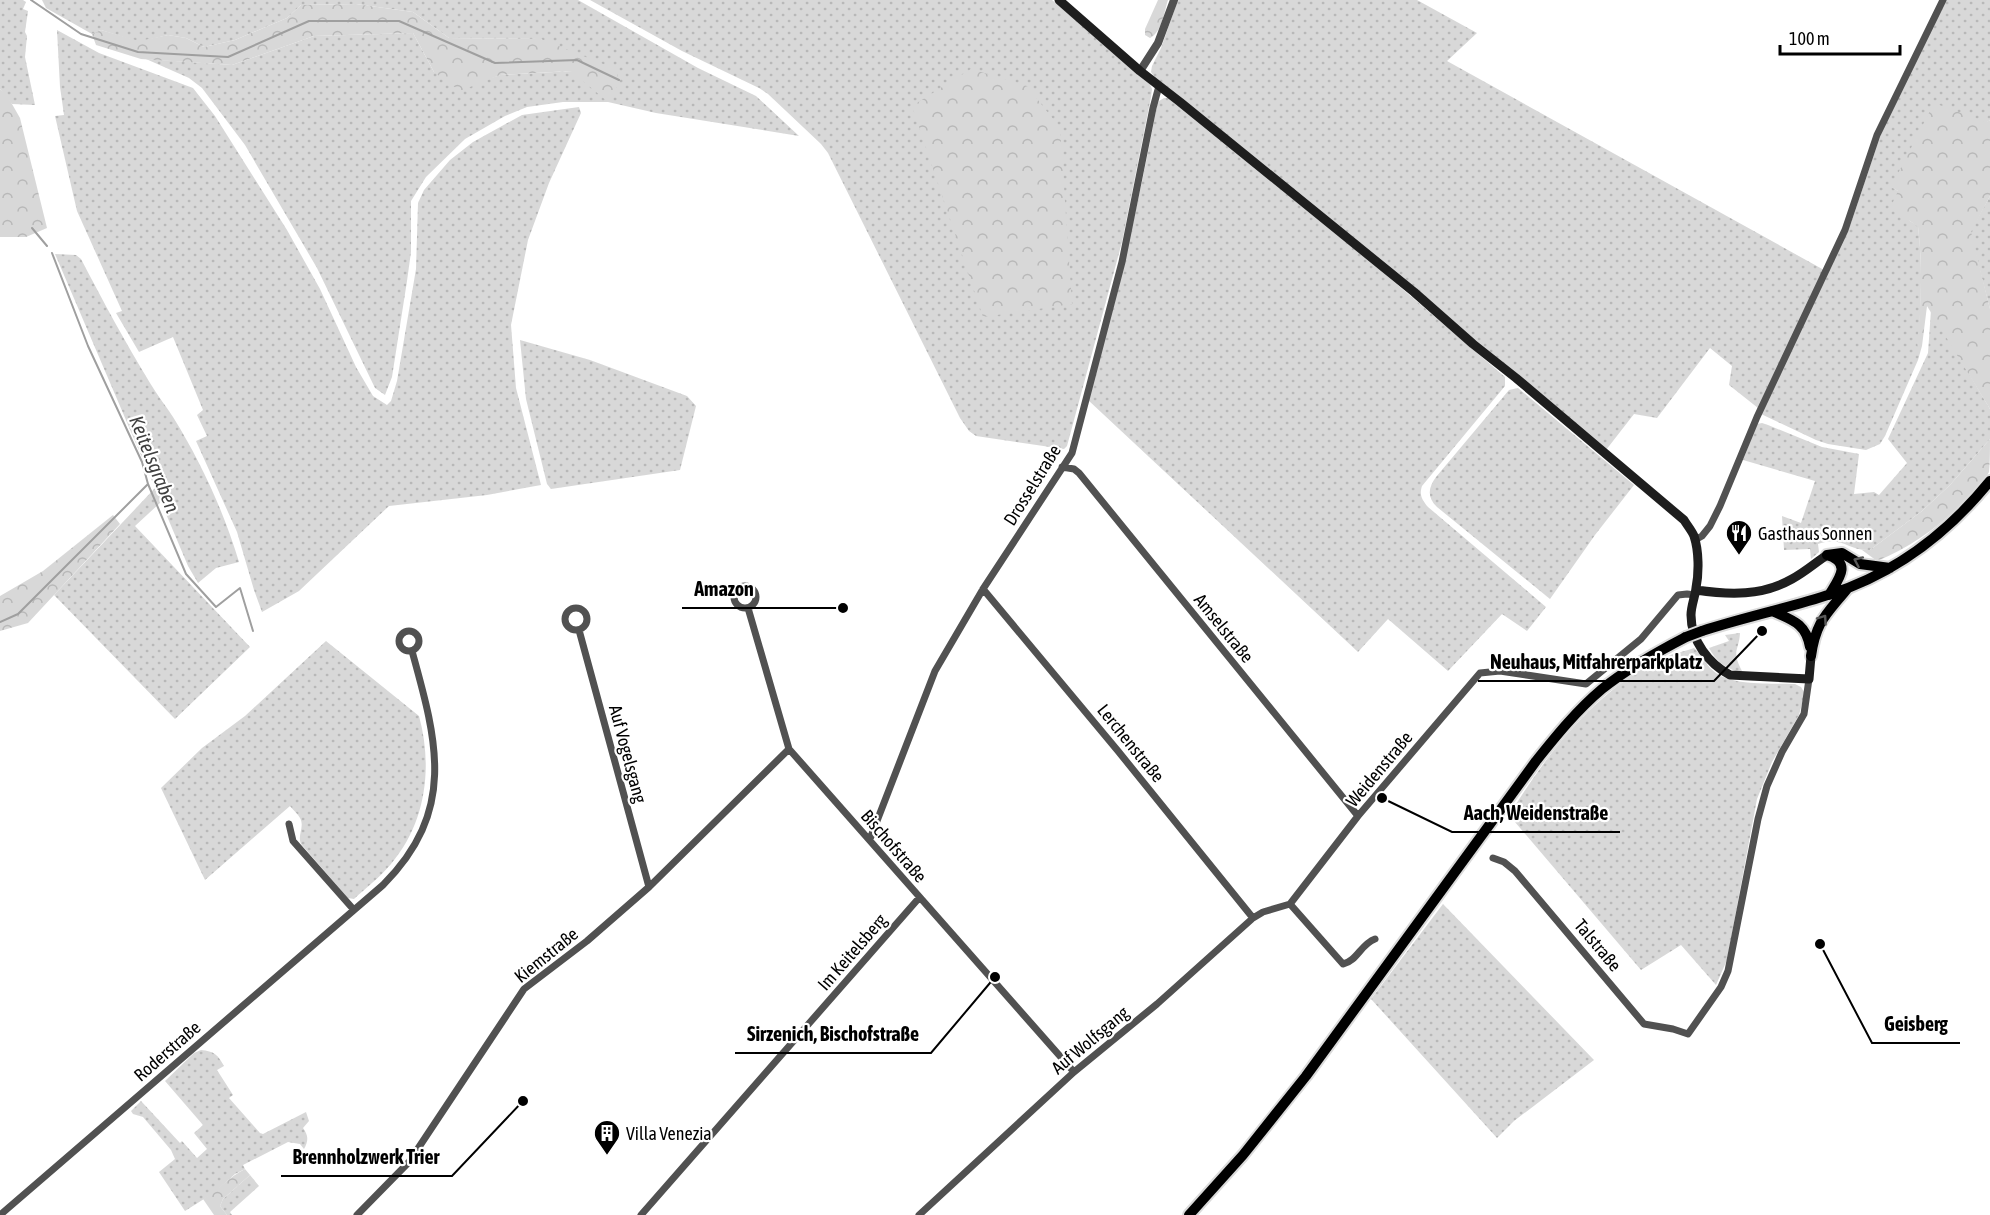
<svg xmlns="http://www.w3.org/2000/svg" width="1990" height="1215" viewBox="0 0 1990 1215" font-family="'Asap Condensed',sans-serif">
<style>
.grass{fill:url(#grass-dots)}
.forest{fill:url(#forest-crowns)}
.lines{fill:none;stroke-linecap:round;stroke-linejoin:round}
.stream{stroke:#9f9f9f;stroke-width:2}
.trunk-casing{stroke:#dbdbdb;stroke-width:14}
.minor{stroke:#515151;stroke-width:7}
.tertiary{stroke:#515151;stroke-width:8}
.secondary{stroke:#1e1e1e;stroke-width:9}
.trunk{stroke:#000;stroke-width:10}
.trunk-bridge-casing{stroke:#dbdbdb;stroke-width:14;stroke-linecap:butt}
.trunk-bridge{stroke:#000;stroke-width:10}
.oneway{stroke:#595959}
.labels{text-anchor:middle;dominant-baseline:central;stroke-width:4.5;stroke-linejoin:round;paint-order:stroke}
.street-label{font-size:18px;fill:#000;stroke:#fff}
.poi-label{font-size:18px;fill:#000;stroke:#fff;text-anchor:start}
.water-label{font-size:20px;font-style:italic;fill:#404040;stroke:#fff}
.leader{fill:none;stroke:#000;stroke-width:2}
.callout-dot{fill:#000;stroke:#fff;stroke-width:2}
.callout-label{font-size:20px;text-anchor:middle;font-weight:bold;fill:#000;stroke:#fff;stroke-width:4.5;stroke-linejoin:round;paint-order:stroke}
</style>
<defs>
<pattern id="grass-dots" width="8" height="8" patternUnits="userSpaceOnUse" patternTransform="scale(1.5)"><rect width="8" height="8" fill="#d8d8d8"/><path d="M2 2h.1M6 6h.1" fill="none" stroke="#b8b8b8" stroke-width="1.8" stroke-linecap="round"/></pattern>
<pattern id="forest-crowns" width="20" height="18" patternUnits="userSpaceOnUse" patternTransform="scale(1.5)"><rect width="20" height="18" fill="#d8d8d8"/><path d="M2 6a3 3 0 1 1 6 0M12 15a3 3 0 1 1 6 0" fill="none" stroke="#b8b8b8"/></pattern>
</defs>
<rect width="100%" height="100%" fill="#fff"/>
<path class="grass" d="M0,0H23L26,2L23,9L28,11L25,32L27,36L25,57L35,105L12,104L0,89Z
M42,0H578L698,68L756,96L799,136L656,113L608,102H563L527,107L505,116L465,139L426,177L411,201V252L407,281L392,377L385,395L375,388L317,268L245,145L202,88L189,78L146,59L232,65L314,36L413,33L434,72L485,80L500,75L572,71L541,39L449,38L413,12L356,4L301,5L287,18L235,40L204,47L186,38L168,35L139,42L101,30L92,34L46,8Z
M590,0H1052L1150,84L1152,89L1151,97L1122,242L1067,446L1064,449L976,436L969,431L960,418L828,153L821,144L768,94L759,88L682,51Z
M1178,0H1417L1477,33L1447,61L1824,270L1758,408L1729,385L1732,366L1710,348L1657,418L1634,414L1606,450L1156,79L1151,72L1152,66L1161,48Z
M1946,0H1990V120L1892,187L1898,191L1910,221L1918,226C1923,266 1921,306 1918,346H1922L1918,360L1885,436L1880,444L1866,450L1828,444L1816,440L1761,414L1851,223L1884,125Z
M57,30L99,53L193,88L215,116L287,230L320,289L356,367L373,396L387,405L391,401L397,381L416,269L418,203L424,190L450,160L473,142L522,115L579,107L581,113L549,183L528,240L511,325L516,388L541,485L487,495L389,506L299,591L262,612L254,590L237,532L196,441L207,436L197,415L203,410L173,337L139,352L116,313L122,311L77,211L55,116L64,115L60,87Z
M1164,98H1169L1364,256L1505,377V386L1422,486C1419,495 1422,500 1428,507L1546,607L1527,631L1502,614L1448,671L1388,619L1358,652L1088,400C1115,302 1139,205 1157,105L1159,101Z
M1990,196V309L1970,232Z
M55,254L76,255L81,259C103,301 125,342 150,383C157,395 166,406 173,417C201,462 224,512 239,562L216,568L198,583L188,566L161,502L135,526L250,647L175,719L54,595L155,488Z
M1931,310L1990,409V439L1950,485L1922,511L1870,550C1847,551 1843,535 1818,544L1819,552L1811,559L1810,549L1784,550L1782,516L1801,523L1815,481L1743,460L1757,424L1762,423L1768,425L1822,447L1859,454L1854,494L1874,492L1879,495L1907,463L1888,439L1928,353Z
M520,340L590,360L687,396L696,406L680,470L551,489L547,484L526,399Z
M1518,388L1634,485L1595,535L1550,599L1437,507C1427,497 1428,488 1436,477L1509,390Z
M1740,633C1739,651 1731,650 1742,671L1738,672C1724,667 1716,661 1709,648L1729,641L1725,635Z
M326,641L419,716C433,767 426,823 391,864C380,877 366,888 354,899L348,898L301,844C297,835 305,827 300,818C298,814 293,810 290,806L205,880L161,788L202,748L245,716Z
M1694,648C1702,655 1706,666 1716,673C1734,686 1772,683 1795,684L1801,687L1804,692L1803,700L1799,715L1772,762L1757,799L1727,960L1716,985L1681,945L1641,970L1509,815C1547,754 1593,693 1659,660C1670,654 1683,652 1694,648Z
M1443,904L1594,1060L1514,1121L1497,1138L1371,999Z
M201,1050C214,1051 218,1055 224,1066L217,1070L233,1095L229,1098L260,1133L263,1134L306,1112L309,1121L303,1128C308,1135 309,1140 304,1149L300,1144L288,1142L243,1165L245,1169L235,1174L215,1192L185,1211L159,1172L175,1159L171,1150L143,1117L133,1114L131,1111L141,1101L180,1143L182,1141L197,1158L207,1149L194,1133L203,1125L165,1081L194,1053Z
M250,1175L259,1186L230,1212L232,1215H227L220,1206L223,1199Z"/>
<path class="forest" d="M1158,0H1168C1164,12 1162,32 1150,38L1145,35V29Z
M356,4L413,12L449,38L541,39L618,70L617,87L608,102L571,71L500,75L460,91L434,72L413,33L314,36L232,65L141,59L96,45L92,34L101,30L139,41L168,35L186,38L204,47L235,40L287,18L301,5Z
M971,69L1027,86L1060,128L1072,304L983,317L912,106Z
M0,89L8,97L20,118L47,228L26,237H0Z
M1934,103L1986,122L1990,120V196L1971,232L1990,309V409L1927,306L1922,346H1917C1921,306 1923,267 1918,227L1910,221L1892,204L1898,191L1891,187Z
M1990,439C1990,448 1990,464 1989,472C1986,478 1979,484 1974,490C1947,521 1916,545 1877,561L1862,550H1870L1922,511L1950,485Z
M113,515L120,524L28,623L0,631V596L43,571Z
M245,1169L250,1175L223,1199L220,1206L227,1215H214L203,1199C218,1190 229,1177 245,1169Z"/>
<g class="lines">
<path class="stream" d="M31,0L81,34L138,52L228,57L309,21H399L495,63L577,60L619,80
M32,228L47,246
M52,253L88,346L142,462L148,484L186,574L216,607L240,588L253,631
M0,622L18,614L148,484"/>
<g class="trunk-casing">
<path id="trunk" d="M1827,555L1842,553L1860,564L1890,568
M1827,555C1853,563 1838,580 1829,595
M1772,611C1792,620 1806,623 1810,647
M1702,631C1745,617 1789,608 1831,594C1896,573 1947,534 1990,481
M1811,656C1816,621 1826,615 1847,589
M1189,1215L1243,1155L1306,1076L1536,761C1556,736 1577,710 1602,689C1628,668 1657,652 1686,637"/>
</g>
<path class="minor" d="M1062,467L1074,469L1079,473L1358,816
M1695,540L1702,536L1710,526L1720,506L1757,417L1845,230L1877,135L1943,0
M734 597a11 11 0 1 1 22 0a11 11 0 1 1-22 0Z
M983,589L1118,751L1253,918
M748,608L789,749L1074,1072
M565 619a11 11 0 1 1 22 0a11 11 0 1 1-22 0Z
M579,630L649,887
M399 641a10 10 0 1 1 20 0a10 10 0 1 1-20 0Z
M289,824L293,841L354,910
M870,839L935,671L983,589L1072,453L1122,262L1153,108L1159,86
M1493,858L1504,862L1515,871L1644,1024L1673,1029L1688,1034L1721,987L1728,971L1758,819L1767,786L1782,752L1804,714L1809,679
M1375,939C1361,944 1357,961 1343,964L1290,904L1358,816L1480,673L1500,671L1586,684L1641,639L1678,595L1687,594L1695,595
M0,1215L383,885C457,811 437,741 412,651
M357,1215L409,1162L524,989L587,941L649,887L789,749
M641,1215L919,898
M919,1215L1074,1072L1157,1004L1253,918L1263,912L1290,904"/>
<path class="tertiary" d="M1140,71L1158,43L1174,0"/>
<path class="secondary" d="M1059,0L1140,71L1180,102L1414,292L1473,344L1516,378L1684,520C1687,525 1692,531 1694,536C1699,551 1699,573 1696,588C1695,597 1691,606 1691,615C1691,641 1709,664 1730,675L1809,679L1811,656
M1696,590C1730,595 1762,596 1792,579C1805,572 1815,563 1827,555"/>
<use href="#trunk" class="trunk"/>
<g class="trunk-bridge-casing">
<path id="trunk-bridge" d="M1686,637L1702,631"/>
</g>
<use href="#trunk-bridge" class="trunk-bridge"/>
</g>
<defs><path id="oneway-chevron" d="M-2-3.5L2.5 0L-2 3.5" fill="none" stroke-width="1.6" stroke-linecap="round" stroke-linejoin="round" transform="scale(1.5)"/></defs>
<g class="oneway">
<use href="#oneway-chevron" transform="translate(1858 561) rotate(-156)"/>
<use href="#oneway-chevron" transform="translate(1823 619) rotate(-55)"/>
</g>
<defs>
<g id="restaurant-pin" transform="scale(1.35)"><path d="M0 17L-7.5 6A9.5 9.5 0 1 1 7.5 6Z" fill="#000" stroke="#fff"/><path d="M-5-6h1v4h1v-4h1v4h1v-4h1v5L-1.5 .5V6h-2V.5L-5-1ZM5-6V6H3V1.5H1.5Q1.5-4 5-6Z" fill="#fff"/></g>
<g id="building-pin" transform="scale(1.35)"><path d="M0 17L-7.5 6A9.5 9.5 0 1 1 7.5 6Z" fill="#000" stroke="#fff"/><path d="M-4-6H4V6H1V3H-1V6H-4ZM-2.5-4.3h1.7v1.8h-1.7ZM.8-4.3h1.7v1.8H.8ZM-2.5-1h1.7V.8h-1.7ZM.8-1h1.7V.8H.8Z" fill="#fff"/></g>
</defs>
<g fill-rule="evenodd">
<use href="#restaurant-pin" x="1739" y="533"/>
<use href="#building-pin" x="607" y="1133"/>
</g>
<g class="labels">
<g class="street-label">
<text transform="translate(1032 485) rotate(-58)">Drosselstraße</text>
<text transform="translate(1224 628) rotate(51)">Amselstraße</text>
<text transform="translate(1131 743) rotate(51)">Lerchenstraße</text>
<text transform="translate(628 754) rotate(75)">Auf Vogelsgang</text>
<text transform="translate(1379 769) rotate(-50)">Weidenstraße</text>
<text transform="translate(894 846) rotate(49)">Bischofstraße</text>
<text transform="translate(1598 945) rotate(50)">Talstraße</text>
<text transform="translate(852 952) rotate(-49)">Im Keitelsberg</text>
<text transform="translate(546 955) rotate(-39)">Kiemstraße</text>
<text transform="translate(1090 1040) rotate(-40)">Auf Wolfsgang</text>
<text transform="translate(167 1051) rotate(-41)">Roderstraße</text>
</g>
<g class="poi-label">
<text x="1758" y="533">Gasthaus Sonnen</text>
<text x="626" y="1133">Villa Venezia</text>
</g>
<g class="water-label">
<text transform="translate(155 464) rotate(68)">Keitelsgraben</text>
</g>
</g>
<path class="leader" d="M843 608L766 608H682M1762 631L1714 681H1478M1382 798L1452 832H1620M1820 944L1872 1043H1960M995 977L931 1053H735M523 1101L452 1176H281"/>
<g class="callout-dot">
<circle cx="843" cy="608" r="6"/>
<circle cx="1762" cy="631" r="6"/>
<circle cx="1382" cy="798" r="6"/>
<circle cx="1820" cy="944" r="6"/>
<circle cx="995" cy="977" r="6"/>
<circle cx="523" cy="1101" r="6"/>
</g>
<g class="callout-label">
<text x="724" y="596">Amazon</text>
<text x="1596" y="669">Neuhaus, Mitfahrerparkplatz</text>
<text x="1536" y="820">Aach, Weidenstraße</text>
<text x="1916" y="1031">Geisberg</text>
<text x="833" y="1041">Sirzenich, Bischofstraße</text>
<text x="366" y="1164">Brennholzwerk Trier</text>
</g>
<path d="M1780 45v9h120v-9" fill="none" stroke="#000000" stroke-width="3"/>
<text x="1789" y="45" font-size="18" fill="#000000" stroke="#ffffff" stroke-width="4.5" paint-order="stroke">100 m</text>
</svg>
